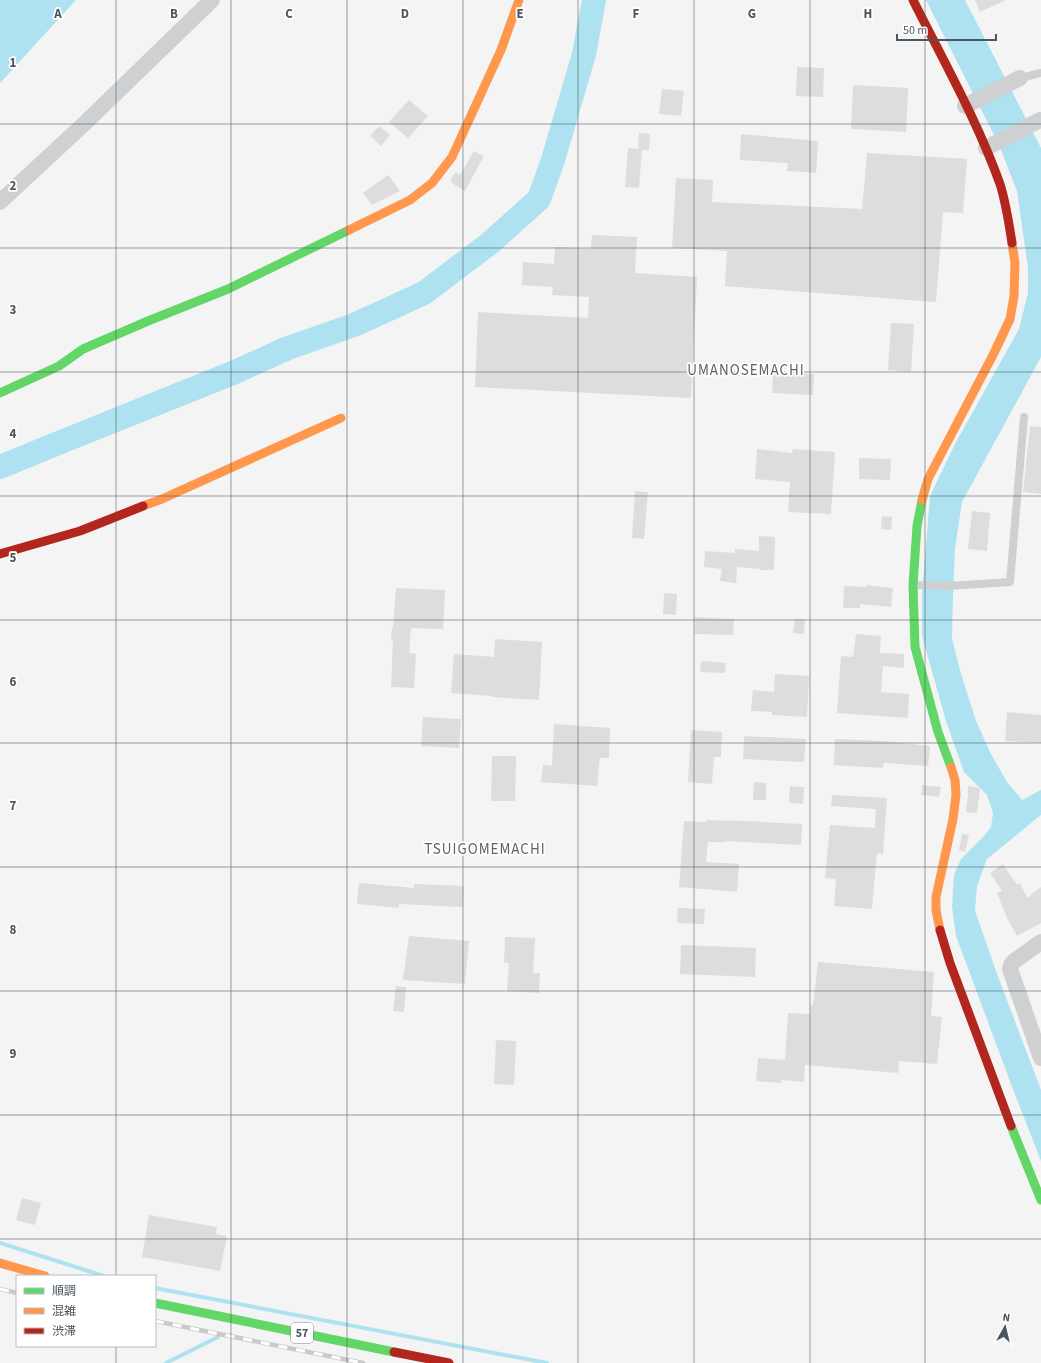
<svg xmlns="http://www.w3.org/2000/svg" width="1041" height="1363" viewBox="0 0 1041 1363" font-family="'Source Sans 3','Noto Sans JP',sans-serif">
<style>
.water{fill:#aee2f0}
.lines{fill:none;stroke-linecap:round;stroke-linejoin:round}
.stream{stroke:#aee2f0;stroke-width:4}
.river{stroke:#aee2f0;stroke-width:24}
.building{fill:#ddddde}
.lane{stroke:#ced0d2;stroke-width:8}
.street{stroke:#ced0d2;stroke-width:16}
.fast{stroke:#63d668;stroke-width:9}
.slow{stroke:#ff974d;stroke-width:9}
.jam{stroke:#b3261e;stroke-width:9}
.rail-casing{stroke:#c9cacc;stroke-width:4.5}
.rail{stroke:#fff;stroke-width:3;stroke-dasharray:9;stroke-linecap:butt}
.grid{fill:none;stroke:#4a5661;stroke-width:1;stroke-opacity:0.55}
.labels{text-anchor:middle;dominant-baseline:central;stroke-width:3.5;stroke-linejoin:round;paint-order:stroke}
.shield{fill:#fff;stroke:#808990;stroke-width:1}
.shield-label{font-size:12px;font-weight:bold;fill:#4a5661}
.quarter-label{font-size:15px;letter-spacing:1px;fill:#5f6368;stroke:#fff}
.grid-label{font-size:13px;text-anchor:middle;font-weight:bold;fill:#4a5661;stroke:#fff;stroke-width:3.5;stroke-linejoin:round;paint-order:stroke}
</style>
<rect width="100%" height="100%" fill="#f4f4f4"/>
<path class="water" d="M0,0H76L0,83Z
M926,0H965L1041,148V357L962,502L955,549L953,595L952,638L961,674L976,721L991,754L1007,782L1022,800L1041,790V815L987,859L977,886L975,911L996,971L1041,1090V1161L1014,1092L956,936L952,907L954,875L961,859L983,837L991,827L993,813L987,795L964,772L946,721L922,636V594L930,496L955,444L1019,329L1028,293V268L1017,191L999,145Z"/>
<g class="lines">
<path class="stream" d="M0,1243L104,1276
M155,1288L547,1363
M166,1363L218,1337"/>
<path class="river" d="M0,467L66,440L235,372L288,348L354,325L424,293L490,243L539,199L553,160L584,54L594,0"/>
</g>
<path class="building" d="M975,0H1006L980,12Z
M797,67L824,68L823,97L796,96Z
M853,85L908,88L906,132L851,129Z
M662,89L684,91L681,116L659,114Z
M409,100L428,116L408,138L389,122Z
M379,126L390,135L381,146L370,136Z
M639,133L650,134L649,150H642L639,188L625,187L628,148L638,149Z
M741,134L818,141L816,173L787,171L788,163L740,160Z
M474,151L484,156L465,191L455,185L450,180L456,172L460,175Z
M867,153L967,159L963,213L943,212L936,302L725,286L727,251L672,248L676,178L713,180L712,202L862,209Z
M388,175L400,191L372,205L363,193Z
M592,235L637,237L635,273L697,277L691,398L475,387L478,312L588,318L589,297L552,295L553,287L522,285L523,262L554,264L555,247L591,249Z
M891,323L914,324L911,372L888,370Z
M773,372L814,374L813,395L772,393Z
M1030,426L1041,427V494L1023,492Z
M757,449L792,453L793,449L835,452L831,514L788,512L790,482L755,479Z
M859,458L891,459L890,480L859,479Z
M635,491L648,492L644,539L632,538Z
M972,511L990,513L987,551L968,549Z
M882,516L892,517L891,530L881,529Z
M759,536L775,537L774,570H760V569L737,567L736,583L720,581L722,569L704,567L705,551L735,553V549L759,551Z
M866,585L893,588L891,607L860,604V608H843L844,586L866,587Z
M396,588L445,590L443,629L411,628L409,653L416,654L414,688L391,687L393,641H391L392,628H393Z
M664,593L677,594L676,615L663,614Z
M695,617L734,619L733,635L695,634Z
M795,619H805L804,634L793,633Z
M856,634L881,636L880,653L904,654V668L883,666L881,692L909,694L908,718L837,713L841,656L853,657Z
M495,639L542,642L539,700L492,697V696L451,693L454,654L494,657Z
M701,661L726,663L725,673L700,672Z
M775,674L809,676L807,717L772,715V712L751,711L753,690L774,692Z
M1007,712L1041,715V743L1005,741Z
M423,717L461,719L459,748L421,746Z
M554,724L610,728L609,758H600L597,786L541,782L543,765L552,766Z
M691,730L722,732L721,757H714L712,784L688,782Z
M744,736L806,739L804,762L743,759Z
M835,739L885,741L930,746L928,766L884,763L883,768L834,765Z
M492,756H516L515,801H491Z
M754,782L766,783V800H753Z
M922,785L941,787L939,797L921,795Z
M790,786L804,787L803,804L789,803Z
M968,786L980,788L977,813L966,812L968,796Z
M832,795L887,798L883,854L877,853L872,909L834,906L836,879L825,878L830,825L875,828L876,809L831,806Z
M706,820L745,821L802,824L801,845L726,841V842H708L706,862L739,864L737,892L679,887L684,821L706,822Z
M962,834L969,835L965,852L959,850Z
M1003,864L1017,885L1020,883L1027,898L1041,887V923L1017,936L1008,920L997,893L1002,891L990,873Z
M359,883L414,888V884L464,886L463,907L399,904V908L357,904Z
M678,908L705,909L704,924L677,923Z
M409,936L469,941L465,984L403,980Z
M505,937L535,938L533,973H540L539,993L507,991L509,963H504Z
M681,945L756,948L755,977L680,974Z
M818,962L934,972L931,1016L942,1017L937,1064L899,1061L898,1073L805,1065L804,1082L781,1080V1083L756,1081L758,1058L785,1060L788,1013L810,1014L811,1005H813Z
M396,986L406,987L404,1012L393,1011Z
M496,1040L516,1041L514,1085L494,1084Z
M22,1198L41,1203L35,1225L16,1220Z
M149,1215L217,1227L216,1234L227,1236L220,1271L142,1257Z"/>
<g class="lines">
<path class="lane" d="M1020,78L1041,73
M915,585L948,586L1010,582L1024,417"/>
<path class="street" d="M965,106L1020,78
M986,148L1040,120
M0,202L85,123L212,0
M1041,942L1013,962L1011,965L1010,969L1041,1058"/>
<path class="fast" d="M0,393L59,366L83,349L148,321L228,289L349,230
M922,500L917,526L913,585L915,647L938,732L951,767
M1011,1126L1041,1200
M155,1303L394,1352"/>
<path class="slow" d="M349,230L410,200L432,183L452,157L501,50L519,0
M922,500L928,479L994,353L1010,319L1014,296L1015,263L1012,243
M143,506L162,499L341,418
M940,930L936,910V897L953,819L956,795L955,780L951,767
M0,1263L45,1276"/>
<path class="jam" d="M913,0C943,60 977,120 1000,184C1006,203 1009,223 1012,243
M0,554L80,531L143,506
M940,930L950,963L1011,1126
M394,1352L449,1363"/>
<g class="rail-casing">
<path id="rail" d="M0,1289L17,1293
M155,1321L363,1363"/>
</g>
<use href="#rail" class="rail"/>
</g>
<path class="grid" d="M116,0V1276M231,0V1363M347,0V1363M463,0V1363M578,0V1363M694,0V1363M810,0V1363M925,0V1363M0,124H1041M0,248H1041M0,372H1041M0,496H1041M0,620H1041M0,743H1041M0,867H1041M0,991H1041M0,1115H1041M0,1239H1041M116,1346V1363"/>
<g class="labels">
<rect class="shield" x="291" y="1323" width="22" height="20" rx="3"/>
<g class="shield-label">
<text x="302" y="1333">57</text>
</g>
<g class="quarter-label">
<text x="746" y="370">UMANOSEMACHI</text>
<text x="485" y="849">TSUIGOMEMACHI</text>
</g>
</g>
<g class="grid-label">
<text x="58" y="18">A</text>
<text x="174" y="18">B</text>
<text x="289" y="18">C</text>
<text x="405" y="18">D</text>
<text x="520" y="18">E</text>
<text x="636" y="18">F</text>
<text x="752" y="18">G</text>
<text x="868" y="18">H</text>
<text x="13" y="67">1</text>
<text x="13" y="190">2</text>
<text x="13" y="314">3</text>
<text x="13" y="438">4</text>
<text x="13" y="562">5</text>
<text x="13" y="686">6</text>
<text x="13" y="810">7</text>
<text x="13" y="934">8</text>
<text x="13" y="1058">9</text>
</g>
<rect x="16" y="1275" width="140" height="72" fill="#ffffff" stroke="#b7bbc0"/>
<rect x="24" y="1288" width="20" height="6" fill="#63d668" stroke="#b7bbc0"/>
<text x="52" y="1295" font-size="12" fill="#4a5661">順調</text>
<rect x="24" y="1308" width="20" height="6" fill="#ff974d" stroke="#b7bbc0"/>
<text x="52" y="1315" font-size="12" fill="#4a5661">混雑</text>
<rect x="24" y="1328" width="20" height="6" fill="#b3261e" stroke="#b7bbc0"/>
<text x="52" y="1335" font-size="12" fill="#4a5661">渋滞</text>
<g transform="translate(1005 1327) rotate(8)" stroke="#ffffff" stroke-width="3" paint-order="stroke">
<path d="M0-3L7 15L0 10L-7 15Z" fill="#4a5661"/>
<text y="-6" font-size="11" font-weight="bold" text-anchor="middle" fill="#4a5661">N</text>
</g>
<path d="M897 34v6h99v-6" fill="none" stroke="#4a5661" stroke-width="2"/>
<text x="903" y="34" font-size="12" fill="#4a5661" stroke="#ffffff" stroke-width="3" paint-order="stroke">50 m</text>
</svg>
